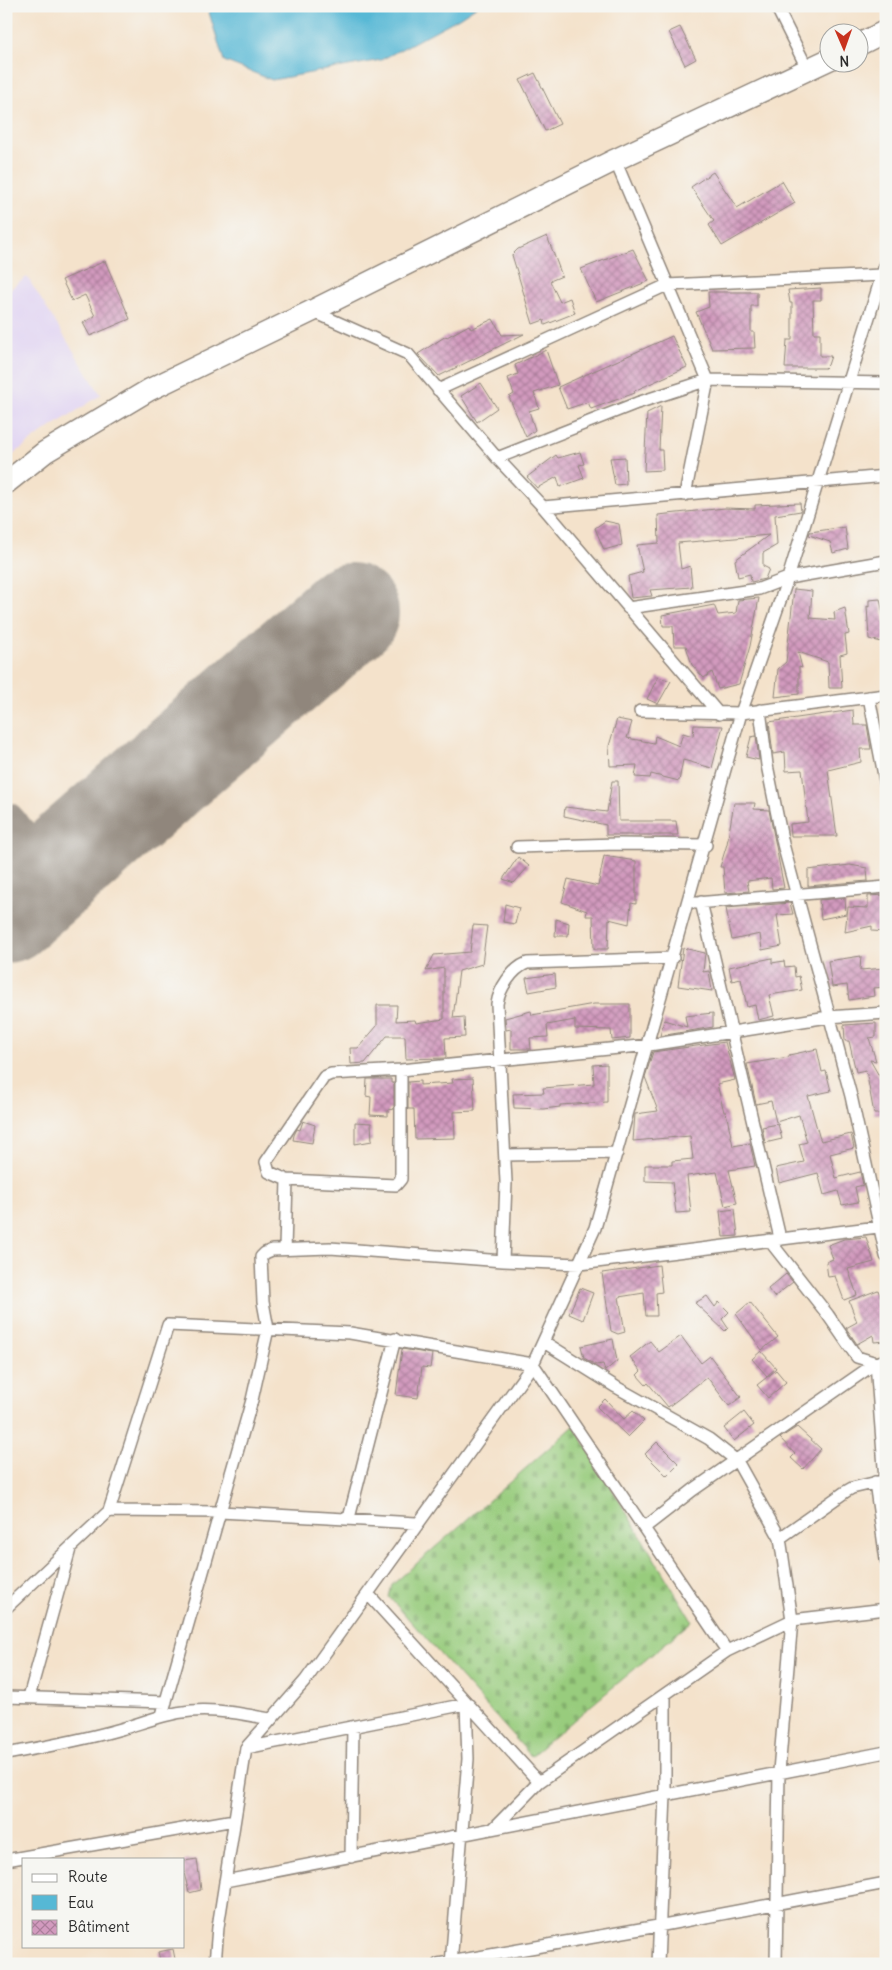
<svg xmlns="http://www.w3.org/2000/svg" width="892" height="1970" viewBox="0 0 892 1970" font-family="Delius,sans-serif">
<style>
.built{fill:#e1d4f3}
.cemetery{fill:url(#cemetery-stones);stroke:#627c54}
.water{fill:#56b8d5;stroke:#407280}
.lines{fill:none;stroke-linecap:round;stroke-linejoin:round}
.taxiway{stroke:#90867b;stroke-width:40}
.runway{stroke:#90867b;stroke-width:100}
.building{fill:url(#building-cross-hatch)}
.street-casing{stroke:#90867b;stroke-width:14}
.highway-casing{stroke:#90867b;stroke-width:24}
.street{stroke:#fff;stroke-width:11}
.highway{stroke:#fff;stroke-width:21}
</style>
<defs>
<pattern id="cemetery-stones" width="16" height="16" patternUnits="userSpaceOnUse" patternTransform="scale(1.25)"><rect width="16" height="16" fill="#98cc7d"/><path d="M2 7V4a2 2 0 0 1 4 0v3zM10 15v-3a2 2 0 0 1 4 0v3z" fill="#83af6c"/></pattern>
<pattern id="building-cross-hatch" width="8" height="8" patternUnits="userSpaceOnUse" patternTransform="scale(1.25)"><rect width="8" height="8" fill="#d29abe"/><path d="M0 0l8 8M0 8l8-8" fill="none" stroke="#ab7e9b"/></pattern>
</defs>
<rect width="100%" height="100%" fill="#f6f6f2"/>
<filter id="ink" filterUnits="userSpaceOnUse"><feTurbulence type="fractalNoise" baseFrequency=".02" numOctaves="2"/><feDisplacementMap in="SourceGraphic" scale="10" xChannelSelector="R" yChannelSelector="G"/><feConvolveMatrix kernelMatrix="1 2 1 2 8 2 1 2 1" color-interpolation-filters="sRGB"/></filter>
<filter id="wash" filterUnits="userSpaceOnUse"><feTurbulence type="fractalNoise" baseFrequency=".0096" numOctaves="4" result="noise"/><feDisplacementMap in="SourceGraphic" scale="20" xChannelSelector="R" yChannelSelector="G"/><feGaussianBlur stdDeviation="1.12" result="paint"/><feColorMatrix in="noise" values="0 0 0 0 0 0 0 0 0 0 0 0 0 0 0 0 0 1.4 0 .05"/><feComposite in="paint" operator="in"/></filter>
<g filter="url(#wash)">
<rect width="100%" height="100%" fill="#f4e2cb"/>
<path class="built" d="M27,277L101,395L42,433L6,460V292Z"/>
<path class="cemetery" d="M574,1426L692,1621L531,1756L389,1597L392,1585Z"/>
<path class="water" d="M207,6H477L459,18L381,60L272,80L224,61Z"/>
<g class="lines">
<path class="taxiway" d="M6,822L51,874"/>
<path class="runway" d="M6,913L349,613"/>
</g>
<g id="blocks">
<path class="building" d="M680,27L696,59L685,65L669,32Z
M535,73L560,124L545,131L520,80Z
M713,172L737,208L782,181L795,203L722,246L709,225L714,221L691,187Z
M547,236L562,276L550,281L560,302L570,298L575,313L545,325L544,320L533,324L512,255L518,249Z
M633,249L649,281L596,302L581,269Z
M105,261L130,319L90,336L83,323L95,316L85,295L72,301L62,280Z
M821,288V300H813L814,333H820V356H831L828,365L825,368H785L787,340H792V303H790L788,290Z
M708,292H757V306H751V332H754L755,348L712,349L696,312L709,307Z
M493,319L502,335L524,334L439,376L418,354L446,336L447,337L469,325L471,329Z
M672,336L687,367L634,391L635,393L591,409L588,402L567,409L558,387Z
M546,350L558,385L534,393L539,408L529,411L535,430L526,437L509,397L514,394L508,378L518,374L515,365Z
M481,383L497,408L477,422L461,396Z
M661,406L659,450H662L663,470L644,471L647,413Z
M580,452L584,464L579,465L584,478L560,487L557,477L537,488L527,477L556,455L558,458Z
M625,457L626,484L615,485L610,458Z
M800,503L801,511L775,515L777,545L763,553V566L769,569L765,579L751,582L750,574L738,577L735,560L769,535L678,543L681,569L690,566L692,587L650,590L652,596L631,598L628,576L643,572L637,545L659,543L658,515L725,508L755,509V505Z
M605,521L619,524L622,545L604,550L595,528Z
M845,527L848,549L833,553L830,542L809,535L810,532Z
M794,589L812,591L810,618L835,620L834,612L845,608L849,634L845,635L847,653L840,655L842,688H829L828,662L798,652L802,668L799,667V694L775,697L778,669L786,662Z
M759,598L750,646L739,684L718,689L712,672L704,678L692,665L686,646H674L673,626H663L662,615L714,605L718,615L736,613L738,600Z
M880,599L886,628V643L869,639L867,606L869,607V600Z
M658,677L671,681L658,704L647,699Z
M853,710L854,725H867L871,749H860L861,762L828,770L837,836H791L790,824L808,822L802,770L786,771L785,752L773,754L769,722Z
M617,719L632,722L627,738L654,743L655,736L679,746L683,733L693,736L694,725L723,726L712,768L683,760L679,781L651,774L650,778L635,777L637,765L610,766L609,746Z
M756,736L759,760L746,757L751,737Z
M612,781H618L619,821H676L678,835H606V825L564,816L565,807L607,812Z
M734,803H755L754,809L769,810L784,888L772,889L771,878L747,881L749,891L725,893L723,867H720L727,844Z
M604,856L636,861V904L631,903L629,924L609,919L608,949H594L593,916H586L587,911L562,902L568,879L598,886Z
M518,857L529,866L514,883L503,879Z
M850,865L867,868L868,881L808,886V870Z
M886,895V932L872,931V926L845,932L848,907L868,908V896Z
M845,898L846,914L821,919L819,900Z
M790,903L793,914L777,915L782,946L762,950L760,934L732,940L726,908Z
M505,904L519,908L515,924L503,922Z
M556,919L569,923L568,936H555Z
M473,925L487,926L482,964L459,971L453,1018L464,1017L465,1037L445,1038L446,1058L406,1059L405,1036H387L365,1063L351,1064L350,1048H358L377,1026V1005H397L396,1021L415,1020L416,1023L444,1019V968L426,971L434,955L470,952Z
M683,948L705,953L703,972L709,971L712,991L678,986Z
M861,956L860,970L886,968V987L873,988L874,996L849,1000L847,985L832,987L828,961Z
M772,958V963L784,961L785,967L794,966L795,977L799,976L802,990L769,995L774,1016L758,1020L755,1005L747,1007L741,979L732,981L729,967Z
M555,974L556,987L529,992L526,978Z
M594,1004H630V1038L612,1040L611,1030L575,1029V1020L547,1025L548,1037L530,1038L531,1049H511V1029L506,1030L505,1018L531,1011L532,1015Z
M713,1013V1027L660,1036L664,1020L687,1027L685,1016Z
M876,1023V1037L869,1038L876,1061L870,1060L886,1088V1114H874L866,1070L856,1072L849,1041H845L844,1025Z
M725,1042L735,1080L717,1084L724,1112H726L733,1146L750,1143L755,1166L729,1170L737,1203L725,1206L717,1172L687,1176L691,1212L676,1213L672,1182L645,1181V1165H672V1161L693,1159L690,1136L633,1141L635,1114L658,1111L645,1077L653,1052Z
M817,1049L822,1072L826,1071L831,1091L808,1096L819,1136L821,1141L851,1134L854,1148L830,1154L836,1178L860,1172L863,1185L855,1187L858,1202L842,1205L838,1191L824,1195L818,1173L779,1183L776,1168L804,1162L799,1144L807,1142L799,1115L776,1122L771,1101L756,1104L747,1064L789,1057V1055Z
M607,1064V1102L560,1105V1107L543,1109L514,1108L513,1094L544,1093L543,1088L594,1084L593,1065Z
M473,1078L475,1111L454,1112L455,1138L415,1139L414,1109H408V1082L420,1081V1085L453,1083L452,1079Z
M367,1079H391V1083H394V1109L388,1110V1116L370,1115L371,1097L366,1096Z
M303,1121L315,1125L312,1143L293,1140L294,1135L297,1129L300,1130Z
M355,1122L371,1123L372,1141L355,1144Z
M778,1124L782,1139L765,1143L762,1127Z
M735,1209L738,1236L723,1237L720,1211Z
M866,1237L874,1262L848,1269L857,1295L844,1300L835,1276L828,1277L826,1262L833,1259L828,1245L844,1239Z
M659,1265L662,1292L656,1293L657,1316H646L644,1293L619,1297L625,1332L618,1334L611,1331L602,1273Z
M786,1274L793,1282L774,1297L768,1289Z
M580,1288L593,1293L583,1320L569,1314Z
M878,1290L886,1311V1341L874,1342L873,1335L857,1344L846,1328L857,1322L849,1301Z
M707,1296L715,1307L719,1302L729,1312L722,1319L728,1328L725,1331L695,1303Z
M750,1302L778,1337L762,1350L736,1314Z
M681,1336L701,1363L710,1356L741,1397L729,1406L707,1377L668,1407L648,1383L646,1385L637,1375L641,1371L630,1357L650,1341L659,1352Z
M613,1339L617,1361L605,1371L603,1364L596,1365L584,1358L581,1346Z
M402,1349L432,1354L430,1368L422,1367L418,1398L396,1395Z
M761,1351L776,1368L767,1376L752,1359Z
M776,1370L786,1382L768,1398L757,1385Z
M605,1399L624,1419L633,1411L644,1421L628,1437L597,1407Z
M744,1412L754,1425L734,1441L724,1428Z
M797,1427L821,1449L803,1469L791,1458L795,1454L780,1438Z
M657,1442L679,1464L667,1476L645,1454Z
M197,1859L201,1890L189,1893L184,1873V1861Z
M173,1949L176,1964H161L158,1952Z"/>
</g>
</g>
<g filter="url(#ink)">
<use href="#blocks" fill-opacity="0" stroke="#90867b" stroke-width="1"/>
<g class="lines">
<g class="street-casing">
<path id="street" d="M776,6L808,70
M615,160L708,380L685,495
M312,311L408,354L497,458L543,507L719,714
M438,390L667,285L882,275
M497,458L637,403L708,380L886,383
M543,507L886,476
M628,608L759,589L788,578L886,561
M869,697L886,786
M760,710L767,765L783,844L851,1096L886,1256
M640,711L741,713L886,695
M517,847L617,844L706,845
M701,902L780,1238
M696,903L886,887
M505,1155L617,1153
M287,1180L396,1185L401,1179V1070
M769,1240L828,1315L857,1357L876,1363L885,1480
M285,1249L287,1180L269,1172L266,1162L324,1077L331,1074L401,1070L649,1045L828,1017L886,1013
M503,1261L506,1182L497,1004C499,989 512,969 527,963L673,958
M544,1342L616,1387L709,1439L737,1461L780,1538L792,1620L779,1771L776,1964
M875,1482L886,1560
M109,1511L220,1512L416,1523
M349,1518L395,1339
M644,1528L693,1490L876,1363L886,1360
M780,1538L845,1492L852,1488L886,1480
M368,1594L539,1782
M6,1608L109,1511L168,1325L350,1333L533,1364L727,1651
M6,1697L166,1702
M29,1697L70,1549
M162,1715L252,1400L268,1329L263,1302L261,1257L265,1253L272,1250L330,1248L503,1261L580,1264L886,1226
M246,1748L466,1704L468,1759L451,1964
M6,1754C45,1747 83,1740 121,1729C145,1722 166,1713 191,1711C218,1709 244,1714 270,1719
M494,1828L539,1782L727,1651L792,1620L886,1609
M351,1857L353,1727
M6,1860L234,1820
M225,1881L886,1752
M215,1964L218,1927L246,1748L305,1681L533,1364L595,1228L741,713L788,578L886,262
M438,1964L658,1926L886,1883
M658,1964L665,1795V1696"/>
</g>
<g class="highway-casing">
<path id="highway" d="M860,44L886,31
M6,483L45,452L149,390L312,311L615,160L830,59"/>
</g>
<use href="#street" class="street"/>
<use href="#highway" class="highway"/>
</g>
</g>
<rect width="892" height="1970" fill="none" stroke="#f6f6f2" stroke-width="25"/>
<rect x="22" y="1858" width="162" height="90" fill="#f6f6f2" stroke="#a5a5a2"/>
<rect x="32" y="1874" width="25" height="8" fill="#ffffff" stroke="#a5a5a2"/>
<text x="68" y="1882" font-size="15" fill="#2b2b2b">Route</text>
<rect x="32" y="1895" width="25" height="15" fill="#56b8d5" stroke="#a5a5a2"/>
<text x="68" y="1908" font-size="15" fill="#2b2b2b">Eau</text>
<rect x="32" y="1920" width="25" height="15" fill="url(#building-cross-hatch)" stroke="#a5a5a2"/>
<text x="68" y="1932" font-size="15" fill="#2b2b2b">Bâtiment</text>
<g transform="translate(844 48) rotate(178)"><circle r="24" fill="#f6f6f2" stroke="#a5a5a2"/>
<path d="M0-4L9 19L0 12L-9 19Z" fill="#c8321e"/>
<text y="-8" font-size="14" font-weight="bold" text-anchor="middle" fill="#2b2b2b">N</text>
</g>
</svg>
